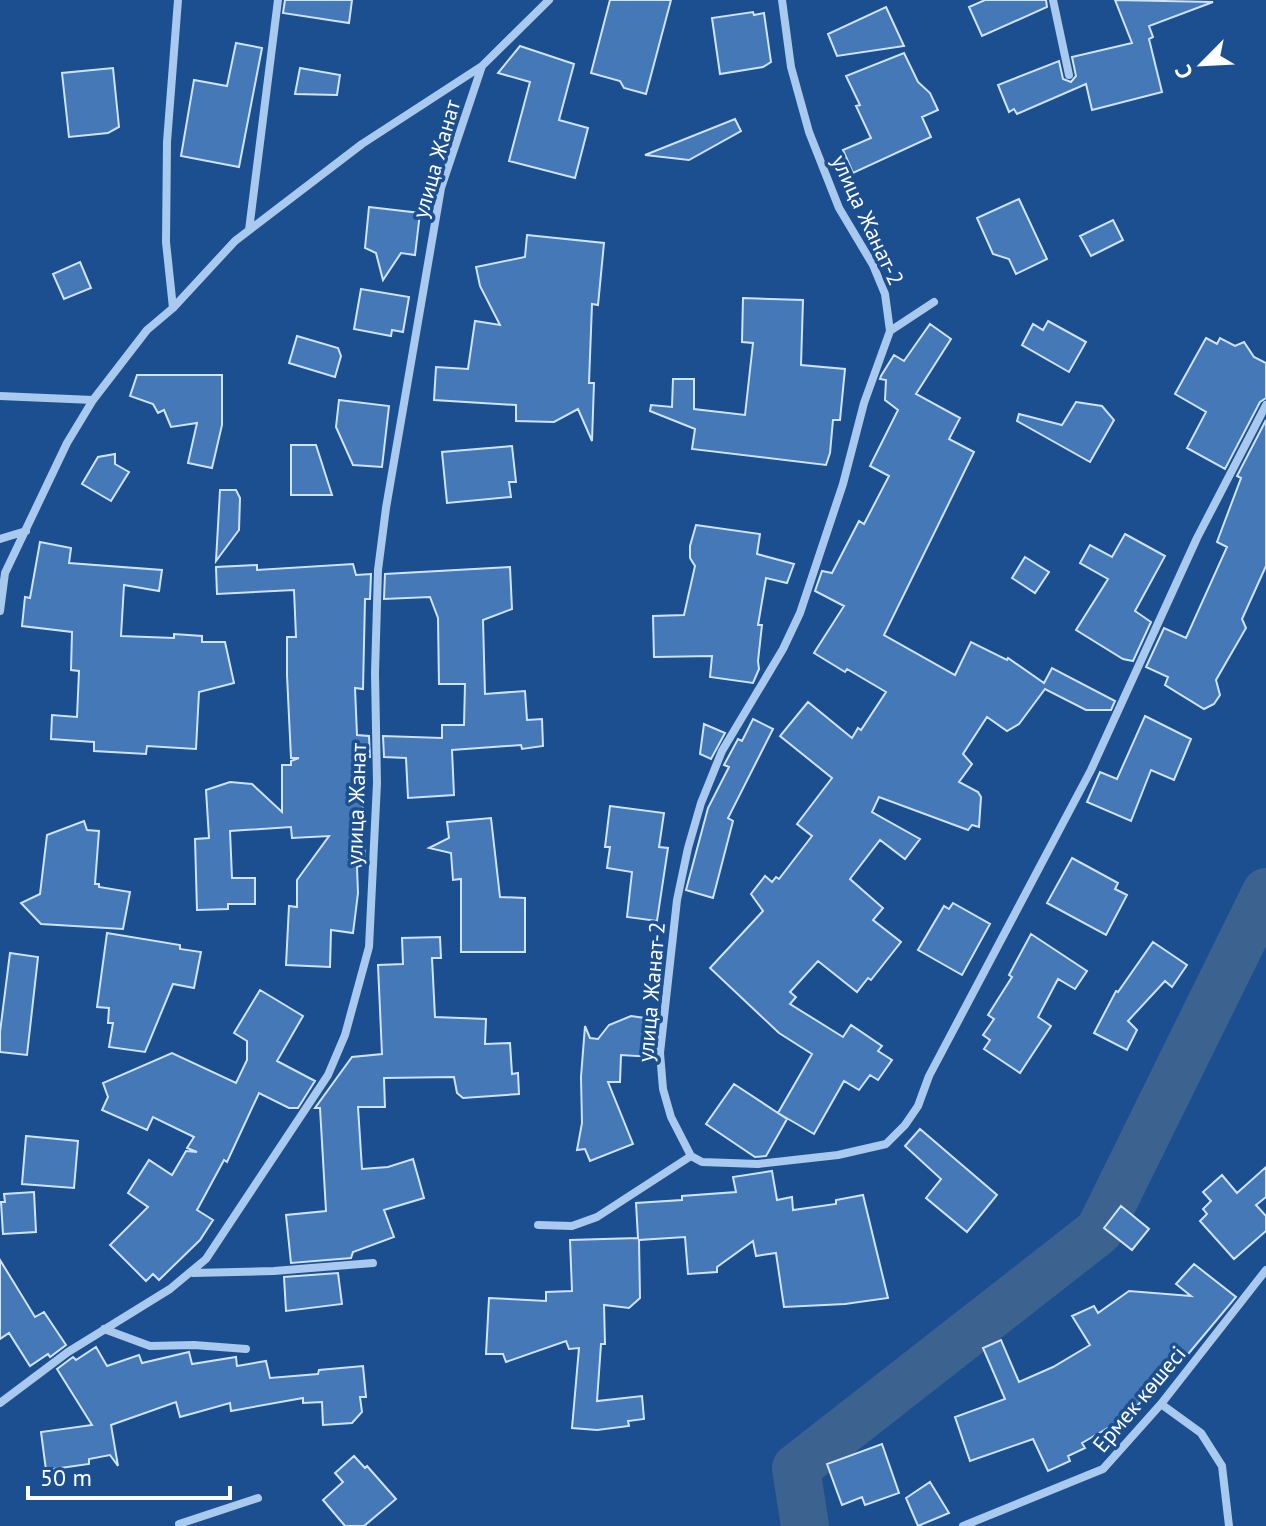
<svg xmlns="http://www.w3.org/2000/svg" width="1266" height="1526" viewBox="0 0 1266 1526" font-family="'PT Sans',sans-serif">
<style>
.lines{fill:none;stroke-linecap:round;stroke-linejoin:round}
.river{stroke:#3c6290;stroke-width:48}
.building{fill:#4478b7;stroke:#cfe3fa;stroke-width:2}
.street{stroke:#a9c9ee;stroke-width:8}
.labels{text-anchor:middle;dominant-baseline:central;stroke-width:7;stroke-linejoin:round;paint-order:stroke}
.street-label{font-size:22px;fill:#fff;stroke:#1b4f8f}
</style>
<rect width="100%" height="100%" fill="#1b4f8f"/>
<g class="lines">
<path class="river" d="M805,1526L796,1468L1099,1231L1266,892"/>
</g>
<path class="building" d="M285,0H352L349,23L283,13Z
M610,0H671L646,94L624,88L620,81L591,73Z
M985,0H1046L1047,7L982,36L969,7Z
M1115,0L1213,2L1149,26L1153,37L1149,39L1162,92L1092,110L1086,84L1017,114L1014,109L1009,112L998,85L1059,61L1063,79L1071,82L1076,76L1072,57L1132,43Z
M886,7L904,46L837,56L828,34Z
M753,12L754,15L764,13L771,62L763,67L720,74L712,18Z
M236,43L262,48L239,167L181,156L194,80L227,86Z
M520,46L574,64L559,120L588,128L575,178L509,161L530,82L498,73Z
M904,53L918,82L930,93L938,110L922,117L931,137L853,173L843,150L871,138L856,106L860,105L846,76Z
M113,68L119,127L108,133L69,137L62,73Z
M300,68L340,75L337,95L295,94Z
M735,119L741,131L689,160L645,155Z
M1019,199L1047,259L1016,274L1009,259L993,254L977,218Z
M369,207L420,213L415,255L401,253L383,280L376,253L365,248Z
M1113,220L1123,240L1091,256L1080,236Z
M527,235L604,243L598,305L592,304L589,383H594L592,441L578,409L554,422L516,421V405L434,400L436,367L468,369L475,321L500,325L480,286L476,267L525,257Z
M80,262L91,288L64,299L53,274Z
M361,289L409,297L403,332L392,330L391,336L354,329Z
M743,298L803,300L801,365L845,369L840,420H833L830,453L826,465L692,449L695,429L650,411L651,405L672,407L673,379H694V409L745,415L753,343L742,342Z
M1048,321L1086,342L1069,372L1022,345L1033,324L1043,330Z
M930,324L951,339L916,394L960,418L949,439L974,452L884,635L955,675L971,642L1007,660L1008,658L1044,683L1052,668L1115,701L1111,710H1086L1045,689L1019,724L1007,731L987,717L963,754L972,764L959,782L978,792L981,797L979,827L972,825L968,830L879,797L872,812L920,839L905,859L880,840L850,879L883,908L873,920L901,942L871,980L868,978L857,992L818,961L790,992L796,997L790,1004L843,1037L851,1025L882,1046L878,1051L892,1060L878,1080L870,1075L859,1090L844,1081L814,1134L778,1113L812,1054L779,1033L710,968L763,911L751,894L765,876L772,882L776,877L779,879L812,836L797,824L832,778L780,736L808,702L852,738L858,728L861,730L886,692L847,669L845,672L814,653L844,606L815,591L822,571L832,573L859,521L864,524L889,476L870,466L898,410L885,400L886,380L880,379L881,376L894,355L904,361Z
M297,336L338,348L341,356L335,377L289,363Z
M1206,338L1217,344L1220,338L1235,346L1244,342L1254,357L1266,363V398L1260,402L1225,469L1187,448L1206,412L1175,394Z
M137,375H222V425L212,468L188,463L197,423L171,427L164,410L158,413L153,404L130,396Z
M339,400L389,406L382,467L353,465L336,427Z
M1076,402L1102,406L1114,420L1090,462L1017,421L1019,414L1062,425Z
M1266,420V566L1242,619L1246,628L1216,680L1220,695L1214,704L1204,709L1165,685L1168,677L1146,667L1164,628L1186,638L1227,547L1217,542L1241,478L1237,476Z
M291,445H316L332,495H291Z
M512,446L516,482H509L511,497L447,503L442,452Z
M115,454V464L129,472L111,501L82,484L98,457Z
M220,490H236L240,498L239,530L216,561Z
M696,525L760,534L757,554L794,564L787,583L766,578L758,625H762L758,661L759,669L753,683L710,677L712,656L654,657L653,616L684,615L695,566L690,558V546Z
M1125,534L1165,556L1135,611L1151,622L1133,661L1123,659L1076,630L1108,579L1080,563L1090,545L1112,557Z
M40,542L71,548L69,563L162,570L159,591L124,585L121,636L174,638V634L202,636V642H225L234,683L199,692L196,749L147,746L146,754L94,751V742L51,739L52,715L77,717L79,671L71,670L72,632L22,626L25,597L30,598Z
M1025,557L1049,572L1035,593L1012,578Z
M353,564L356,575L371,574L370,599H365L363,689L355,688L357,735L369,736L370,757H361L365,864L357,867L358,893L353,933L331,930L330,967L286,965L289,906L297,907V880L329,836L292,838L291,827L230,831L232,878H255V904H228V909L197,910L195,839L209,838L206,790L230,782L252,784L282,812V765H291V761L299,758H291L287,675V637H296L294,590L217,594L216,567L257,565V570Z
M510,567L512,609L483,620L485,694L525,691L527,720L542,719L543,746L522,749L521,745L452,750L454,795L408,798L406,758L384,757L383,736L442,738V725H464L465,684H439L438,618L430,597L384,599L385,574Z
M1145,716L1191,739L1174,780L1151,770L1131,821L1087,802L1100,772L1117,779Z
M753,719L773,729L728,818L733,821L713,898L686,890L708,808L729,767L724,765L738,739L742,741Z
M704,724L725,733L711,759L700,754Z
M610,806L664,813L659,847L668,848L657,921L627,917L632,872L607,868L610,847H605Z
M491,818L500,897L525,898V952H461V879L453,880L451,853L429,848L449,838L447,822Z
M84,821L87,830L99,831L95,884H99V887L130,892L123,929L41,924L21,903L40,894L47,835Z
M1072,858L1118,883L1115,889L1127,895L1106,935L1047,903Z
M953,903L990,924L962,975L918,950L944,906L949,909Z
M107,933L180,945V949L201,952L194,988L173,984L145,1052L109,1047L113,1023H108L109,1008L97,1007Z
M1031,934L1087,971L1075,989L1058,979L1038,1017L1051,1026L1020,1073L984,1049L990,1040L983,1035L994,1019L988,1015L1012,977L1009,975Z
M440,937L441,958H432L435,1017L486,1019L485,1044L510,1043L512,1074L518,1073L519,1094L463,1098L457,1093L454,1077L384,1078L385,1107H358L362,1169L388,1167L413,1159L424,1198L384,1210L394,1237L353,1252L351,1258L291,1263L286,1215L326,1211L320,1108H315L352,1057L382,1054L378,965L403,964L402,938Z
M1153,942L1187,965L1172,987L1165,981L1128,1021L1137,1030L1127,1050L1094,1033L1116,991L1118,992Z
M10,953L38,957L27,1055L0,1052V1032Z
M260,990L303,1016L277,1061L315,1081L298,1108H289L259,1093L227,1162L224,1160L197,1210L213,1220L200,1240L159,1280L153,1274L146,1281L110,1245L148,1207L128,1193L149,1160L172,1175L186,1151L197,1152L187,1148L194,1137L153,1117L147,1130L102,1110L108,1097L103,1083L172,1053L236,1083L247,1060V1041L234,1033Z
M631,1016L652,1019L650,1038L653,1057L621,1055L620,1082H608L633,1144L590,1161L585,1149L577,1150L582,1123L581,1077L585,1026L590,1038L598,1039L609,1025Z
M734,1084L787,1119L766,1156L755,1157L706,1124Z
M920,1129L997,1195L967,1232L926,1198L941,1179L905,1146Z
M26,1136L78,1141L74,1188L22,1184Z
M1266,1167V1197L1256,1205L1266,1216V1231L1234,1259L1200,1221L1207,1214L1203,1209L1211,1201L1203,1192L1222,1175L1237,1193Z
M772,1171L777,1200L792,1197L793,1210L836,1204V1200L863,1195L888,1298L845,1304L784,1307L776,1253L756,1256L753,1241L717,1267V1272L688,1274L685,1237L639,1240L640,1298L629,1308L604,1305L605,1344H601L597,1401L642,1396L644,1419L628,1421L629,1426L597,1430L572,1428L579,1348L569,1349L566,1341L506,1362L503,1354H486L489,1298L546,1301V1292L572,1291L570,1240L638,1238L636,1203L682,1200V1196L736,1192L733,1177Z
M34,1192L36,1232L3,1234L1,1202H5L4,1194Z
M1121,1206L1149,1229L1132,1250L1104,1228Z
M0,1260L35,1317L44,1312L66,1345L50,1357L48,1354L30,1366L9,1333L0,1339Z
M1194,1264L1236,1297L1189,1353L1125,1418L1082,1443L1085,1448L1068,1456L1070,1461L1048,1471L1033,1439L970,1461L955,1417L1005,1399L983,1348L1001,1340L1019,1382L1053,1367L1090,1345L1072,1316L1094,1306L1098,1313L1129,1291L1191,1296L1176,1284Z
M338,1273L342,1304L286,1311L284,1277Z
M96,1347L107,1366L139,1355L142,1363L189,1352L192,1364L236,1357L237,1366L266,1361L270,1378L318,1374L319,1370L363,1366L366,1397H360L362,1412L352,1423L323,1425L322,1402L303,1403V1398L231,1411L230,1403L180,1417L176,1402L111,1425L118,1466L110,1455L89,1459V1464L46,1470L41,1432L92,1425L57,1369L73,1357L76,1360Z
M882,1444L899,1493L865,1505L862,1497L842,1505L827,1464Z
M354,1456L365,1468L367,1466L396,1499L364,1526H345L323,1500L343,1482L335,1473Z
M930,1482L949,1513L918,1526L906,1498Z"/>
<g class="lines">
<path class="street" d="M782,0L791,67L809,132L839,208L873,265L885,294L890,331L864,403L843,484L800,613L783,649L722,751L701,803L688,848L677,900L660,1053L663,1089L671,1117L691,1156L702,1162L758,1164L838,1155L886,1144L905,1125L918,1106L929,1076L1091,770L1197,538L1266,405
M1053,0L1069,75
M249,230L278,0
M173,308L166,242L167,142L178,0
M890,331L934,302
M0,396L93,400
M0,539L26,531
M0,611L5,573L67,443L93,400L147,330L173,308L235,241L362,144L482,66L549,0
M538,1225L572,1226L597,1217L691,1156
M193,1273L274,1271L373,1263
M104,1329L150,1346L194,1345L246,1349
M0,1403L68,1352L170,1289L206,1259L328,1075L345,1035L369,947L377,783L375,673L378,570L386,508L441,188L482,66
M1161,1404L1201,1433L1222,1466L1229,1526
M179,1524L258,1498
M963,1526L1103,1469L1161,1404L1266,1270"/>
</g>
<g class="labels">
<g class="street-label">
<text transform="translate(436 159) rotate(-74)">улица Жанат</text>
<text transform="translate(868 220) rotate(65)">улица Жанат-2</text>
<text transform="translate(356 804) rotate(-88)">улица Жанат</text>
<text transform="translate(651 992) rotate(-85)">улица Жанат-2</text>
<text transform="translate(1139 1399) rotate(-50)">Ермек көшесі</text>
</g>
</g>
<g transform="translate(1202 64) rotate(246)" stroke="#1b4f8f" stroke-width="6" paint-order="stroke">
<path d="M0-6L14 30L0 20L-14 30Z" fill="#ffffff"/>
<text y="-12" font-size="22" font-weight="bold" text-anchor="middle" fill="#ffffff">С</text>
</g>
<path d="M28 1486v12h202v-12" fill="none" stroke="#ffffff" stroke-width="4"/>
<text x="40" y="1486" font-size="24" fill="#ffffff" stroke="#1b4f8f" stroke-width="6" paint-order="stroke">50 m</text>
</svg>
